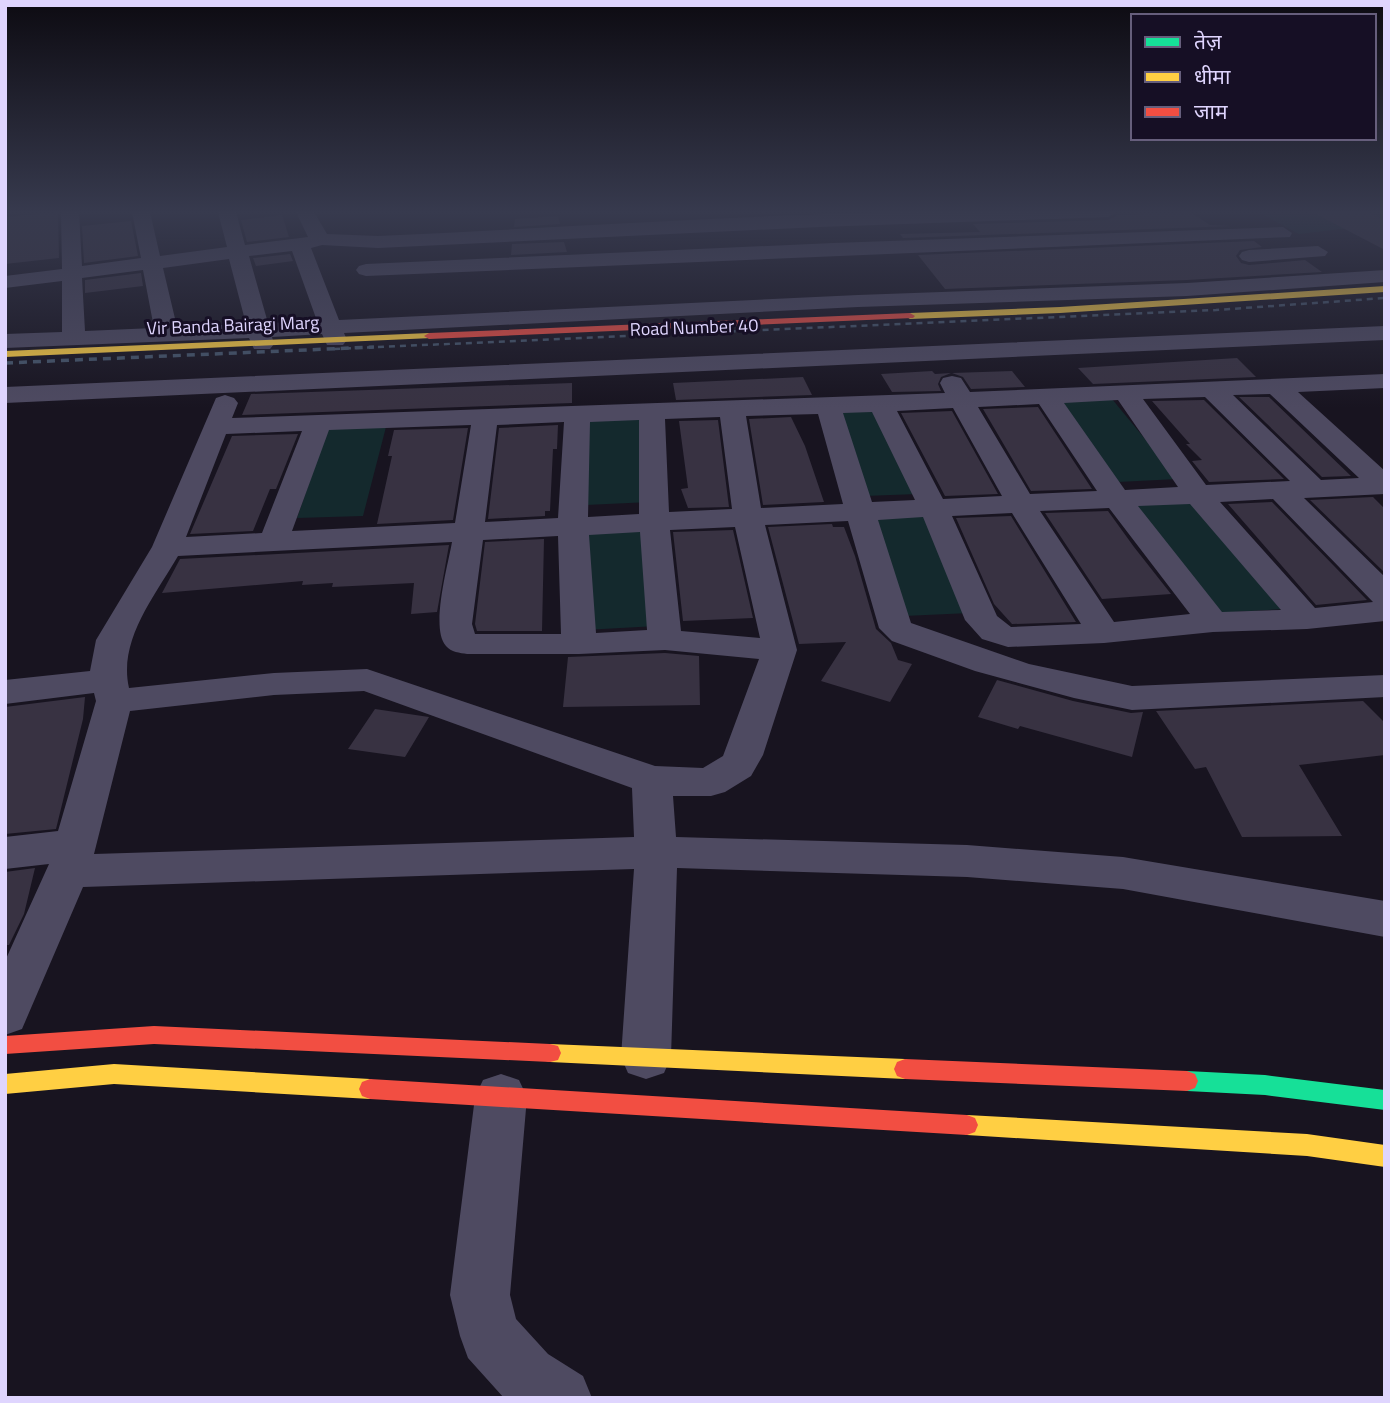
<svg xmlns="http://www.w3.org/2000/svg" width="1390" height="1403" viewBox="0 0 1390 1403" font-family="'Titillium Web','Noto Sans Devanagari',sans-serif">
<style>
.green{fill:#14292d}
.building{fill:#383242}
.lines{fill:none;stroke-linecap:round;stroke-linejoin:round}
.street{fill:#4e4a61;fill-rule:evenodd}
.fast{fill:#16e098;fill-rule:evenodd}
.slow{fill:#ffcf43;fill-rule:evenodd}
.jam{fill:#f24e42;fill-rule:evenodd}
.rail-far1{stroke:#46566b;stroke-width:2.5;stroke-dasharray:6 5;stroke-linecap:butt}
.rail{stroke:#46566b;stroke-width:3.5;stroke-dasharray:8 6;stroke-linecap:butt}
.labels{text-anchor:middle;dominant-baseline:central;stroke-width:6;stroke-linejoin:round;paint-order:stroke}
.far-street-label{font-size:18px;fill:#dfd5fe;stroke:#160f25}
</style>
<rect width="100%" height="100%" fill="#181420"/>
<path class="green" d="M1258,212H1385V224L1299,234Z
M1112,399L1178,479L1118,482L1058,400Z
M877,410L918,494L864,496L837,412Z
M641,417L650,502L586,505L584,419Z
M386,427L363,516L297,518L328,429Z
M1196,500L1285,609L1215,613L1134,503Z
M925,514L970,613L904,616L867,517Z
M647,525L657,626L584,630L582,528Z"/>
<path class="building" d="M58,212L59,258L5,264V217Z
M1190,212L1210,225L1233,226L903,238L900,234L980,232L973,224L1108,220L1117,215Z
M1312,212H1368L1385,220V250Z
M282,215L289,237L247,242L241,220Z
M558,216L560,224L514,227L515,219Z
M131,221L138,256L84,263L82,226Z
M1254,241L1262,247L1240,250L1236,256L1241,263L1249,265L1305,260L1322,272L1187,280L945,289L918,255Z
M564,242L567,252L511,255L512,244Z
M290,254L293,261L256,266L253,258Z
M141,273L143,286L85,293V280Z
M1237,358L1256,377L1093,384L1078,368Z
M932,371L935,374L951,373L941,377L938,384L941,391L892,392L881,374Z
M1012,371L1025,387L971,389L963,377L952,373Z
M803,377L812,395L676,400L673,383Z
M572,383V403L242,415L251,394Z
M1239,397H1269L1351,476L1322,477Z
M1204,400L1284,479L1209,482L1192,461L1202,460L1186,444H1190L1152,401Z
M1038,407L1092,489L1031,491L983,409Z
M952,411L998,494L945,496L901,413Z
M791,417L805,446L824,502L763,505L749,419Z
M718,420L729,507L688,508L681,489L688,488L679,421Z
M558,425L557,449H553L550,511H545V516L488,519L499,428Z
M468,428L453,520L377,524L392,456H388L394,430Z
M298,434L276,489H270L253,531L190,534L232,436Z
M1373,497L1385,509V573L1310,500Z
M1272,502L1367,600L1316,605L1228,504Z
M1108,511L1134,547L1171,594L1102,599L1045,513Z
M1011,516L1076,622L1012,624L994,604L956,518Z
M832,524L833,527H844L855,556L876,629L891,643L898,660L912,664L890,702L821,681L846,642L799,644L768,527Z
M733,530L753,618L683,621L673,532Z
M544,539L542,631H477L475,624L485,542Z
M449,545L437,612L411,614L414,583L332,587L333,583L302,585L303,581L162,593L180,559Z
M665,653L699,656L700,705L563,707L568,657Z
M997,680L1073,701L1131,713L1143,712L1132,757L1020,726L1018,729L978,717Z
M85,697L83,719L56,829L5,834V707Z
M1363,701L1385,723V755L1299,765L1342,836L1242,837L1206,767L1195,769L1156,711Z
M375,709L429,717L405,757L348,749Z
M35,868L24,914L9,945H5V872Z"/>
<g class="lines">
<path class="street" d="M61,212H79L82,266L141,258L132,212H150L160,256L227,247L218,212H236L245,245L308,237L296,212H314L327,234L378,236C624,225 871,205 1117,212L1108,217L819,227L378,248L322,245L311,248L339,320L858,295L1187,283L1385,270V282L1187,296L858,307L344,333L347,340L343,345H327L322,334L272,337L274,344L270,349H254L249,338L5,348V334L62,332V281L5,288V276L62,269ZM292,251L317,321L268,323L249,256ZM229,259L246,324L177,327L163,268ZM143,270L154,328L85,331L82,278Z
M1283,227L1292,233L1290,237L366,276L359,274L356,270L359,266L366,264L833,243Z
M1318,246L1328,252L1325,256L1249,262L1242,260L1239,256L1242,252L1249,250Z
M1385,326V340L5,403V387Z
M1385,374V388L1298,392L1385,471V494L1304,498L1385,577V621L1307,629L1213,632L1104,643L1008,647L982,639L965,620L923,517L878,520L911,623L1029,664L1132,686L1385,675V697L1132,710L1074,698L975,671L892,641L879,628L848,521L765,525L797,650L763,755L751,776L725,792L711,796H673L676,837L967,845L1123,857L1385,901V937L1123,889L967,877L677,868L671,1057L664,1073L646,1079L628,1073L621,1057L634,869L83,887L22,1029L5,1035V961L49,864L5,869V837L58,831L96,701L94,693L5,704V680L90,671L96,640L152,547L216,398L225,395L234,398L238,403L232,418L945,393L940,383L943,378L952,376L961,378L970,392ZM1270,394L1359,478L1321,480L1233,395ZM1205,397L1290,481L1206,485L1143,399ZM1118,400L1178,487L1125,490L1064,403ZM1039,404L1097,491L1030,494L978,407ZM953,408L1002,496L943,499L897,411ZM872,412L915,500L872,502L843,413ZM818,414L843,504L761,508L746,416ZM720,417L732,509L669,512L665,419ZM639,420V514L588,517L590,422ZM564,422L558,518L485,522L497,425ZM471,425L455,523L292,531L329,430ZM302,431L262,533L186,537L226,434ZM1273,499L1373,602L1315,608L1220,502ZM1190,504L1281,610L1222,612L1138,506ZM1109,508L1190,614L1114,622L1040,511ZM1012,513L1081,624L1011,627L997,616L952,516ZM735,527L760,638L681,631L670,530ZM640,532L647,630L596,633L589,535ZM558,536L561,634H475L472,624L483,540ZM452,542C448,565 430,629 446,646C451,652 460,653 467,654H579L665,650L759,659L723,756L703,768L655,766L367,669L274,673L129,688C118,640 155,596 178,556ZM364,691L632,788L634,837L94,854L130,711L274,695Z
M501,1074L519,1080L527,1097L510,1295L516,1319L548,1354L583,1376L592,1398H504L468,1358L460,1336L450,1295L475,1097L483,1080Z"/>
<path class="fast" d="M1187,1071L1265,1075L1385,1090V1110L1265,1095L1187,1091L1179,1088L1176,1081L1179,1074Z"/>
<path class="slow" d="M1385,286V292L1060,313L910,319L905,316L910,313L1060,307Z
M429,333L434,336L432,338L5,357V351Z
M550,1044L905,1059L913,1062L916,1069L913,1076L905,1079L550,1062L542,1060L539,1053L542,1046Z
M114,1064L370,1079L378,1082L381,1089L378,1096L370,1099L114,1084L5,1094V1074Z
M967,1115L1307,1134L1385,1145V1167L1307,1156L967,1135L959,1132L956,1125L959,1118Z"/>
<path class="jam" d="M910,313L915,316L913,318L429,339L424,336L429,333Z
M154,1026L550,1044L558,1046L561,1053L558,1060L550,1062L154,1044L5,1054V1036Z
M905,1059L1187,1071L1195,1074L1198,1081L1195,1088L1187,1091L905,1079L897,1076L894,1069L897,1062Z
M370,1079L967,1115L975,1118L978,1125L975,1132L967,1135L370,1099L362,1096L359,1089L362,1082Z"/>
<path class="rail-far1" d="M334,349L1216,310L1385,298"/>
<path class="rail" d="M5,363L374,347"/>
</g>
<linearGradient id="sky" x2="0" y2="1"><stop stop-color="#0d0b12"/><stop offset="0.52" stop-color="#373a4e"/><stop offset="1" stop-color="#373a4e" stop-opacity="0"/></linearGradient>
<rect width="1390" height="408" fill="url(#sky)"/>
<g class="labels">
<g class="far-street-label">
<text transform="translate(233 325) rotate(-2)">Vir Banda Bairagi Marg</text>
<text transform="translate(694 327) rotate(-2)">Road Number 40</text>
</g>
</g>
<rect width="1390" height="1403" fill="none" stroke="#dfd5fe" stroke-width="14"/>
<rect x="1131" y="14" width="245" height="126" fill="#160f25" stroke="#665e7c" stroke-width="2"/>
<rect x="1145" y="37" width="35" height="10" fill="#16e098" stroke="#665e7c" stroke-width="2"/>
<text x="1194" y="49" font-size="21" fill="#dfd5fe">तेज़</text>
<rect x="1145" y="72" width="35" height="10" fill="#ffcf43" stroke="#665e7c" stroke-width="2"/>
<text x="1194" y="84" font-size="21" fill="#dfd5fe">धीमा</text>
<rect x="1145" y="107" width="35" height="10" fill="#f24e42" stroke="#665e7c" stroke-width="2"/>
<text x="1194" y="119" font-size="21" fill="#dfd5fe">जाम</text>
</svg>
